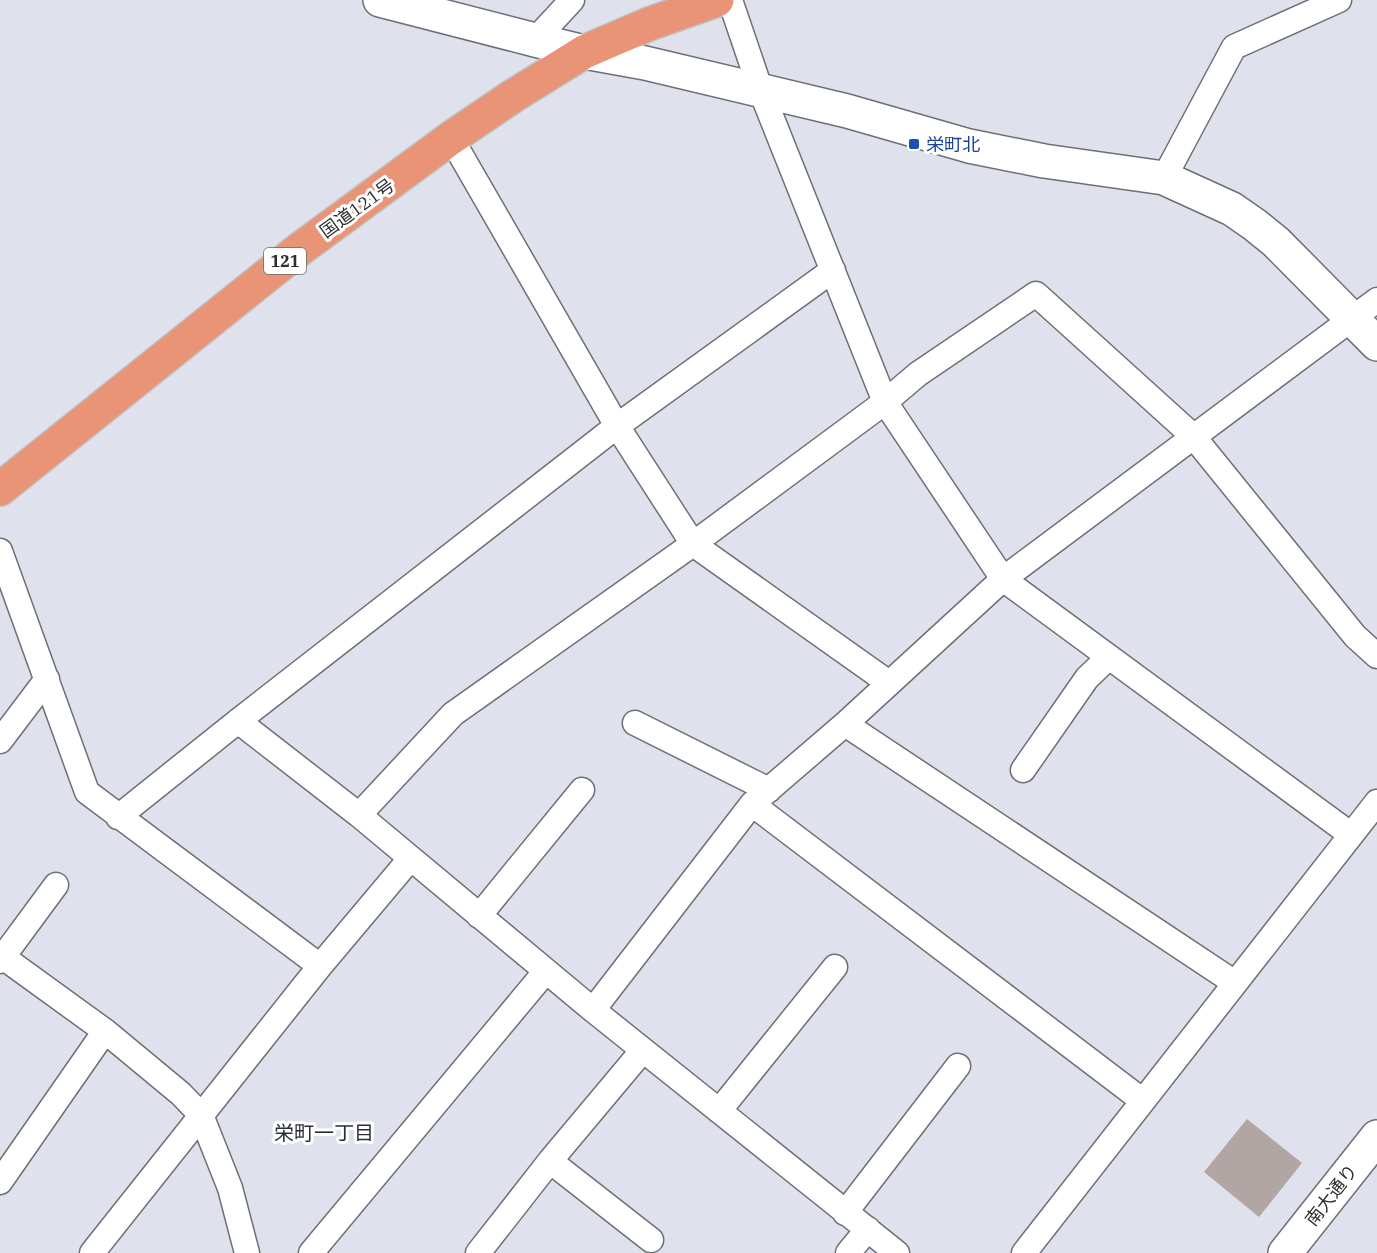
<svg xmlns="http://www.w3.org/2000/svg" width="1377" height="1253" viewBox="0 0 1377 1253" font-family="'IBM Plex Serif','Noto Sans JP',serif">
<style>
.building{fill:#b1a6a3}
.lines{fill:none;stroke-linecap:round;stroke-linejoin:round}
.street-casing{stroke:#6d6f78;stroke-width:27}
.secondary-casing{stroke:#6d6f78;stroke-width:36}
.highway-casing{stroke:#c0c0c1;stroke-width:36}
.street{stroke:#fff;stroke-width:24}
.secondary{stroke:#fff;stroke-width:33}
.highway{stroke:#e99477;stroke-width:33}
.transit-dot{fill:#1a4fb4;stroke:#fff;stroke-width:2}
.labels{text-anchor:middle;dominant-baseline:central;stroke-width:6;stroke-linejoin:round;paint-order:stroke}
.shield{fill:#fff;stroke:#6b6c6f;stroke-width:1.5}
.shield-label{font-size:16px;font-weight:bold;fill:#2c2d31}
.transit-label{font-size:18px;fill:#164399;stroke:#fff;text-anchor:start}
.street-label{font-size:18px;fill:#2c2d31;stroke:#fff}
.neighbourhood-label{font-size:20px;fill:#2a2d34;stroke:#fff}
</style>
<rect width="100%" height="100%" fill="#dfe2ec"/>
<path class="building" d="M1247,1119L1302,1163L1259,1217L1204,1172Z"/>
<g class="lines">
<g class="street-casing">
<path id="street" d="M730,0L761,91L885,402L1003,579L1350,834
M535,40L572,0
M451,138L617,426L693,544L889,683
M1164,178L1234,47L1339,0
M0,551L87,792L320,966
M238,721L359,815L593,1010L897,1253
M635,723L769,790
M845,724L1235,983
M0,741L47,679
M1023,770L1087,678L1109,657
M752,804L1143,1101
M359,815L453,714L693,544L885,402L918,374L1036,294L1193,436L1355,636L1377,656
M118,817L238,721L617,426L833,270
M479,916L582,790
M0,955L105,1031L181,1094L201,1115L230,1188L247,1253
M0,961L56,885
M593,1010L752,804L845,724L1003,579L1377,300
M719,1111L835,967
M550,1161L651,1240
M0,1182L105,1031
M845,1213L958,1066
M92,1253L320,966L410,859
M311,1253L546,971
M478,1253L550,1161L643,1050
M848,1253L868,1229
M1024,1253L1377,802"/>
</g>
<g class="secondary-casing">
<path id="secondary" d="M380,0L535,40L584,52L645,63L847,111L969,146L1044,161L1164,178L1232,209L1255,225L1276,242L1377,344
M1285,1253L1377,1137"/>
</g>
<g class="highway-casing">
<path id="highway" d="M0,489L300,249L451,138L513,96L584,52L649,24L717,0"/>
</g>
<use href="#street" class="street"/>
<use href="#secondary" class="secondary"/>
<use href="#highway" class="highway"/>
</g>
<rect class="transit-dot" x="908" y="138" width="12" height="12" rx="3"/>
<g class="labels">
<rect class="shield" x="264" y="248" width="42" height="26" rx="4.5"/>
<g class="shield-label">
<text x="285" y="261">121</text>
</g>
<g class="transit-label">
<text x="926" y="144">栄町北</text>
</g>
<g class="street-label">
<text transform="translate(357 208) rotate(-36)">国道121号</text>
<text transform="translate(1331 1195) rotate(-52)">南大通り</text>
</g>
<g class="neighbourhood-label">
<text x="324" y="1132">栄町一丁目</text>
</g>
</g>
</svg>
